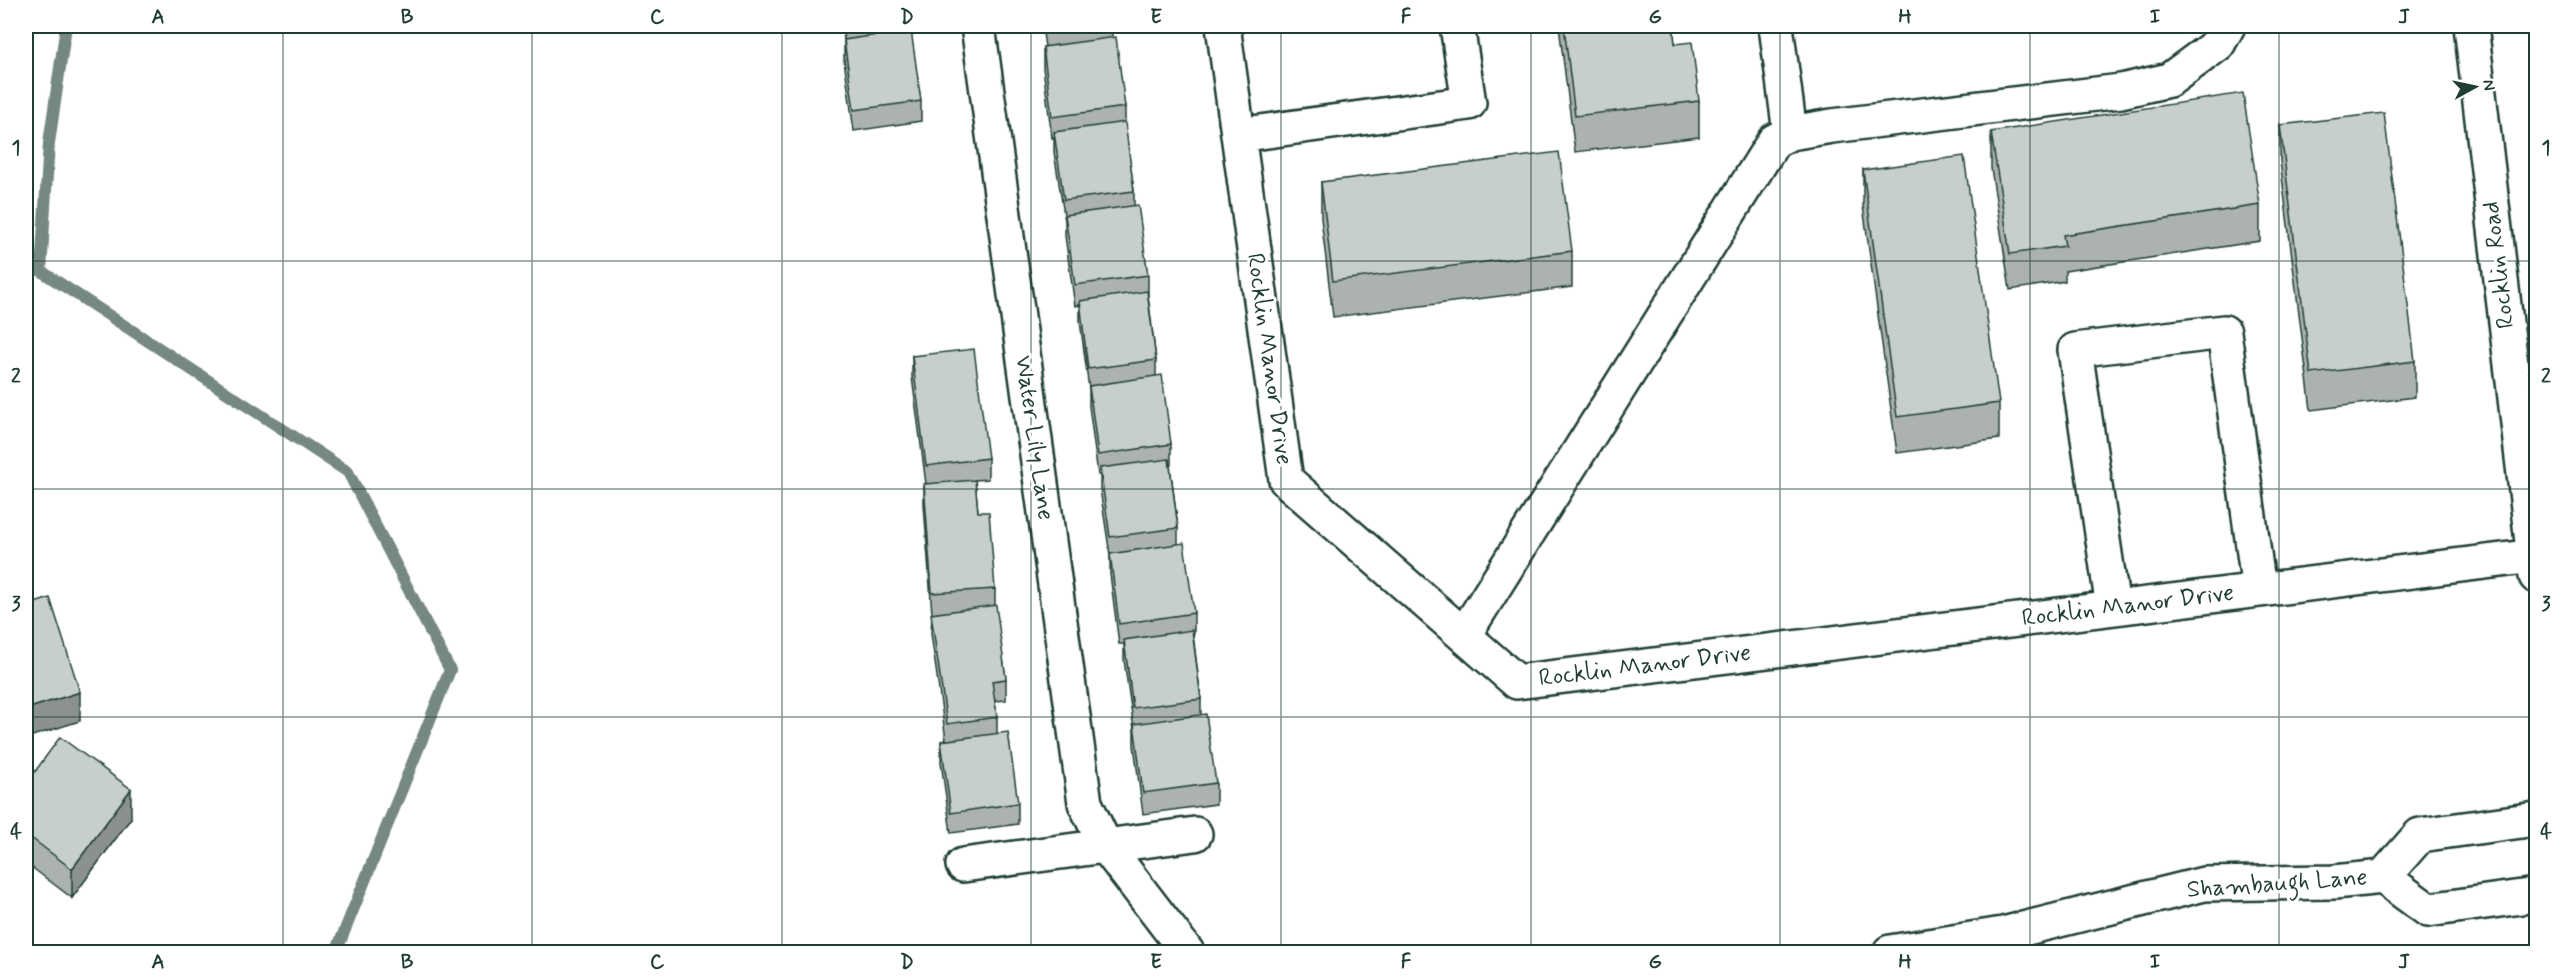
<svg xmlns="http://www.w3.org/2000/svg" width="2562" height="978" viewBox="0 0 2562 978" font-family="Mynerve,sans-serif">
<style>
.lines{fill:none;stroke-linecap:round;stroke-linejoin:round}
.stream{stroke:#758883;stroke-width:12}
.minor-casing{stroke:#1f3d34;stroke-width:38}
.minor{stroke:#fff;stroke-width:33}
.wall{fill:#abb2af;stroke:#1f3d34;stroke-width:1.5}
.shaded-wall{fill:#8b918f;stroke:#1f3d34;stroke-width:1.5}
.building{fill:#c7cfcc;stroke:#1f3d34;stroke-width:1.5}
.grid{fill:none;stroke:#1f3d34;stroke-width:1.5;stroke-opacity:0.55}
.labels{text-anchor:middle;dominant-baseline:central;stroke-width:6;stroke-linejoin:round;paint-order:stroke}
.street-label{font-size:24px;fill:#1f3d34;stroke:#fff}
.neatline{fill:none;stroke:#1f3d34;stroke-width:2}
.grid-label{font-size:20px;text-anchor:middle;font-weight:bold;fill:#1f3d34}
</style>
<rect width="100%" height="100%" fill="#fff"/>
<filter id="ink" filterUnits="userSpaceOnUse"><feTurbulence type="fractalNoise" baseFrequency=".0167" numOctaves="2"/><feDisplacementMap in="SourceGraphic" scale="12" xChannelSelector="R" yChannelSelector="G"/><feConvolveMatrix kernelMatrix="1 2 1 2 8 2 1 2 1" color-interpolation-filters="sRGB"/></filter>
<g filter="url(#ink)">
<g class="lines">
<path class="stream" d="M66,26L49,143L41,271L348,472L450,670L336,952"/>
<g class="minor-casing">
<path id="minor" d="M978,26L1085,803L1105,845L1187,952
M1223,26L1286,480L1517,682L2534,556
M1776,26L1790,133
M2471,26L2536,576
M1238,135L1469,103L1457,26
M2113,608L2075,350L2224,332L2259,590
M1464,635L1774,141L1790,133L1832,126L2121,91L2169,80L2218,44L2228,26
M963,865L1195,834
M2383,877L2420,835L2536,819
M1890,952L2003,934L2204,884L2334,882L2383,877L2428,910L2536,895"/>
</g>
<use href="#minor" class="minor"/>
</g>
<path class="wall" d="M842,26H919V34L911,35L921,101V121L854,131L844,60V40Z
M1042,26H1112V37L1125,107V127L1134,191V205L1148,275V295L1156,360V376L1171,444V465H1170L1178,528V544L1194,613V634H1193L1201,699V715L1216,783V804L1143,814L1134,745V729L1124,660V644H1119L1110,574V555L1100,489V475H1098L1089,406V389L1080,321V305L1075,306L1065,236V221L1054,152V137L1052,138L1043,68V47H1045Z
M1559,26H1673L1675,44L1699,101V137L1575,152Z
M2280,125L2415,361V397L2311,410L2280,161Z
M1991,132L2260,205V241L2065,271V281L2010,290L1991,168Z
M1863,170L1999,403V439L1897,453L1863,206Z
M1321,182L1572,251V287L1333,317L1321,218Z
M912,356L988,458V479L975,480L978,512L995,589V605L1006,679V700L995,701L997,717V733L1018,803V824L951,833L941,762V741L946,740L931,634L932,614L924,505V484H926L912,377Z
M26,784L131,818L72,898L26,863Z"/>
<path class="shaded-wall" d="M80,692V721L26,738V709Z
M131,789V818L72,898V869Z"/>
<path class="building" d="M1045,26H1080L1046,30Z
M1564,26H1673L1675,44L1692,42L1699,101L1575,116Z
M911,30L921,101L854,110L844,40Z
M1116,37L1125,107L1052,117L1043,47Z
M2243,93L2260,205L2063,235L2065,246L2010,254L1991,132Z
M2384,113L2415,361L2311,374L2280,125Z
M1125,122L1134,191L1064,200L1054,132Z
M1559,152L1572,251L1333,281L1321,182Z
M1964,156L1999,403L1897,417L1863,170Z
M1138,205L1148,275L1075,285L1065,215Z
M1147,291L1156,360L1088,369L1080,301Z
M974,349L988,458L926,466L912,356Z
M1162,375L1171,444L1098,455L1089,386Z
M1169,459L1178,528L1110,537L1100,468Z
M975,480L978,512H989L995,589L932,593L924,484Z
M1184,543L1194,613L1119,624L1110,554Z
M50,598L80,692L26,709V606Z
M996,605L1006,679L992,681L997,717L947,724L931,614Z
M1192,630L1201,699L1133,708L1124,640Z
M1206,714L1216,783L1143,793L1134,724Z
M1008,732L1018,803L951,813L941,741Z
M60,737L131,789L72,869L26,834V784Z"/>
</g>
<path class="grid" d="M283,26V952M532,26V952M782,26V952M1031,26V952M1281,26V952M1531,26V952M1780,26V952M2030,26V952M2279,26V952M26,261H2536M26,489H2536M26,717H2536"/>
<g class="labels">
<g class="street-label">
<text transform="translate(2499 265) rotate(-97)">Rocklin Road</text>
<text transform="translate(1269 359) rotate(82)">Rocklin Manor Drive</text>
<text transform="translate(1034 438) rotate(82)">Water Lily Lane</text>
<text transform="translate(2128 606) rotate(-7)">Rocklin Manor Drive</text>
<text transform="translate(1645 666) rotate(-7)">Rocklin Manor Drive</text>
<text transform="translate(2277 884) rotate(-4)">Shambaugh Lane</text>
</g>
</g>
<rect width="2562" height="978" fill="none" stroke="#fff" stroke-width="66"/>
<g transform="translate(2475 87) rotate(82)" stroke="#ffffff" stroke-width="4.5" paint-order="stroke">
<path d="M0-4.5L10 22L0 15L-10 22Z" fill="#1f3d34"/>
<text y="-9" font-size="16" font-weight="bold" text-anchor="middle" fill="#1f3d34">N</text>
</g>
<rect x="33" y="33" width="2496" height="912" class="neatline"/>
<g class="grid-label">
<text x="158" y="23">A</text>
<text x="407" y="23">B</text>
<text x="657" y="23">C</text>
<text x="907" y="23">D</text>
<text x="1156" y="23">E</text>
<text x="1406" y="23">F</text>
<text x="1655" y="23">G</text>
<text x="1905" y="23">H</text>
<text x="2155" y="23">I</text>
<text x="2404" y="23">J</text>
<text x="16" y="154">1</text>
<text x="2546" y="154">1</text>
<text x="16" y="382">2</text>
<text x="2546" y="382">2</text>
<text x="16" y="610">3</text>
<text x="2546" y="610">3</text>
<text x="16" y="838">4</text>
<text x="2546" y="838">4</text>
<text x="158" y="968">A</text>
<text x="407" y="968">B</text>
<text x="657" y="968">C</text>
<text x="907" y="968">D</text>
<text x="1156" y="968">E</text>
<text x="1406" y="968">F</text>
<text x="1655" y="968">G</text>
<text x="1905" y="968">H</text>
<text x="2155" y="968">I</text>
<text x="2404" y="968">J</text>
</g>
</svg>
